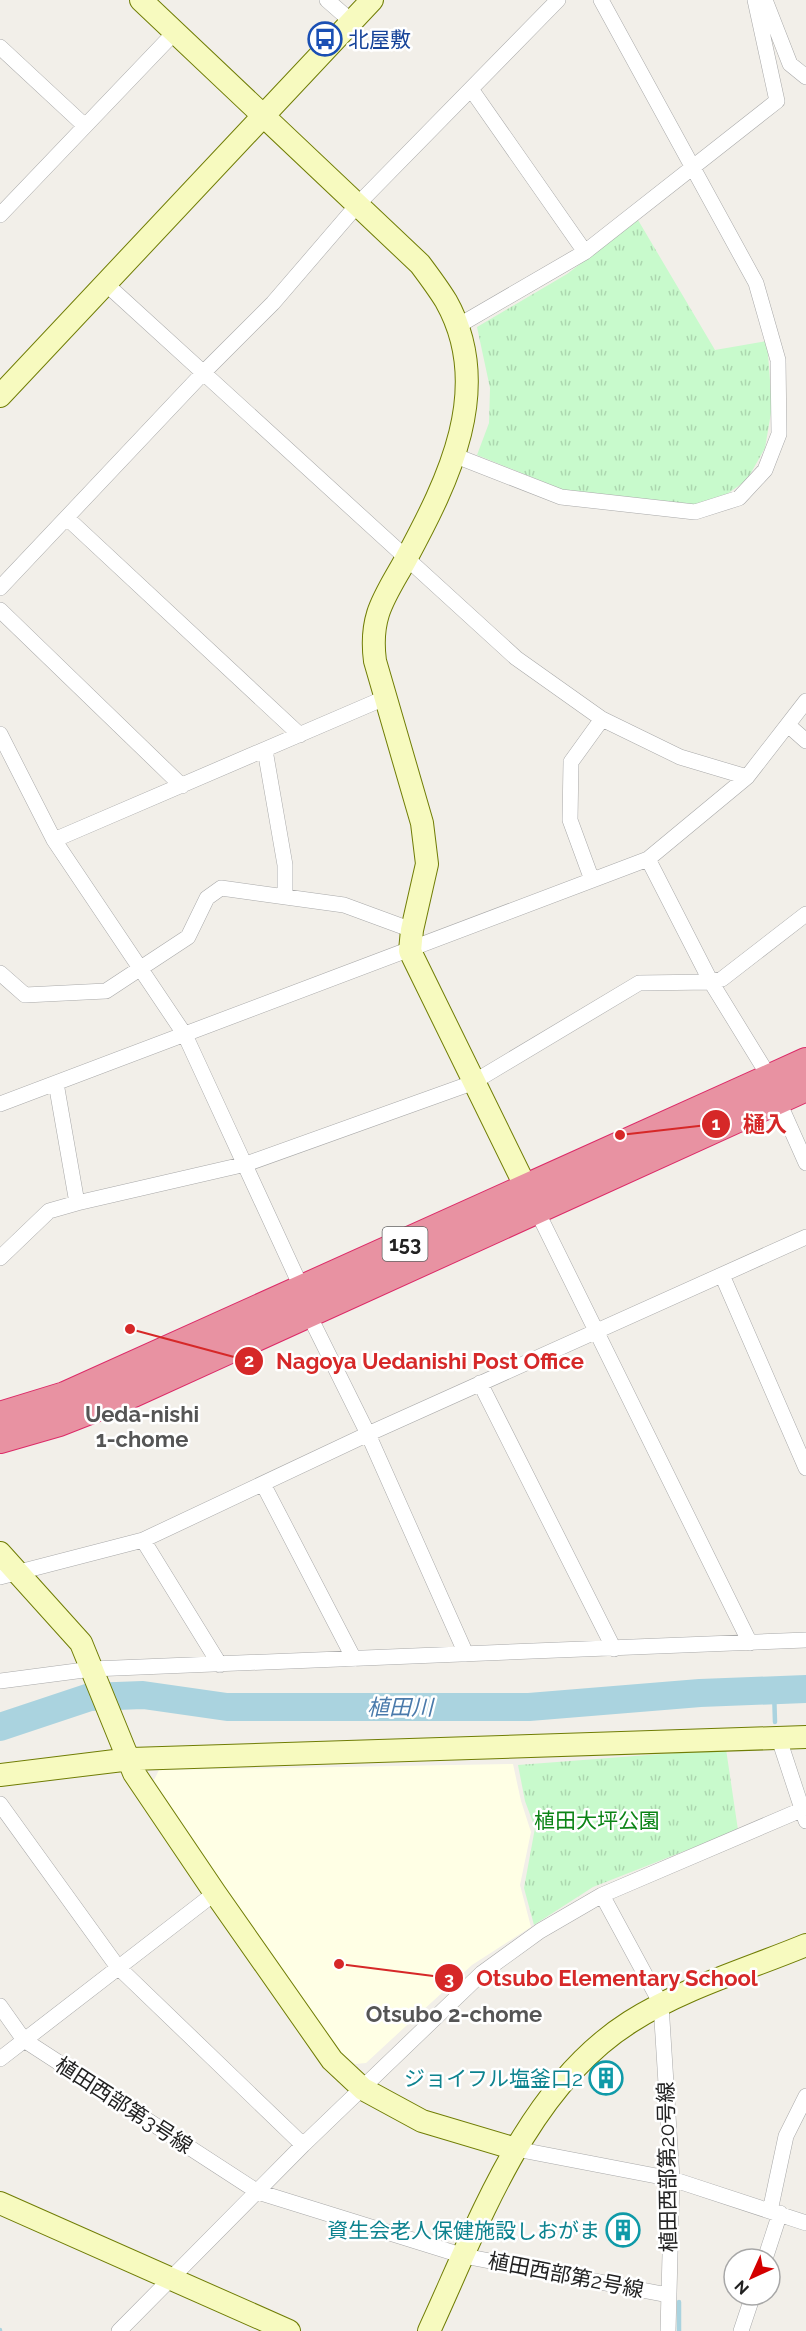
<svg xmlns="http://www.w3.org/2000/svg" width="806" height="2331" viewBox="0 0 806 2331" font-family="Raleway,'Noto Sans JP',sans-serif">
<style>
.education{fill:#ffffe5}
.park{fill:url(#park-tufts)}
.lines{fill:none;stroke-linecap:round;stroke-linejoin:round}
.stream{stroke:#aad3df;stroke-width:4.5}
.river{stroke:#aad3df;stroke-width:28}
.street-casing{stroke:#a9a9a9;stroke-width:16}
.secondary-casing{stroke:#707d05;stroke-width:24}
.highway-casing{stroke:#dc2a67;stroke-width:30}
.street{stroke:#fff;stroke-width:15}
.secondary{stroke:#f7fabf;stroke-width:22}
.highway{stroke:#e892a2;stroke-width:28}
.labels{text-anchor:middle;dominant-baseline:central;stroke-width:5;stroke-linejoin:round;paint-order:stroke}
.shield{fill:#fff;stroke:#646464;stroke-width:1.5}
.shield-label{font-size:20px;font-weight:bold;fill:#222}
.transit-label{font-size:21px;fill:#164399;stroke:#fff;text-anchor:start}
.park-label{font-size:21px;fill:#0c8416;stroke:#fff}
.culture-label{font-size:21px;fill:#0d838f;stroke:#fff;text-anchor:end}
.street-label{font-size:21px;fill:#222;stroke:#fff}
.neighbourhood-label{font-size:22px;font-weight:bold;fill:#555;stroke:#fff}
.water-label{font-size:22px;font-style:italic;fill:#4a7aab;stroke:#fff}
.leader{fill:none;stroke:#d62828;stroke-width:2}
.callout-dot{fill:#d62828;stroke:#fff;stroke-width:2}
.mark-label{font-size:18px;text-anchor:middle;font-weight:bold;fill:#fff}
.callout-label{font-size:22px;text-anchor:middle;font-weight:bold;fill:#d62828;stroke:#fff;stroke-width:5;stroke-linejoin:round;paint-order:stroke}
</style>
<defs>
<pattern id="park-tufts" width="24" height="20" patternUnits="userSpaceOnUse" patternTransform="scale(1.5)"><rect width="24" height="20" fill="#c8facc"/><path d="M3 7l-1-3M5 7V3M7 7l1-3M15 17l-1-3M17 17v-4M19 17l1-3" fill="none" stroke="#acd6af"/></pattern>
</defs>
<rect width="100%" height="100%" fill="#f2efe9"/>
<path class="education" d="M513,1764L521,1801L531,1832L520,1885L531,1927L472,1965L366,2063L355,2064L322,2036L152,1784L159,1770Z"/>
<path class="park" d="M638,220L715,350L767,341L772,407L765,448L747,480L717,501L682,508L563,490L477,455L489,423L490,388L477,327L567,274Z
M726,1749L738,1830L593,1887L534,1925L524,1888L535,1828L525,1801L518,1765Z"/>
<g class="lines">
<path class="stream" d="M774,1690L775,1722
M0,2330V2331
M679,2331V2302"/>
<path class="river" d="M0,1727L90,1697L143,1695L227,1707H529L700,1693L806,1689"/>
<g class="street-casing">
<path id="street" d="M327,0L351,21
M765,0L790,64L806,77
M0,47L85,126
M471,89L585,252
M0,215L175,32
M105,283L516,658L602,719L680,757L747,777
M456,327L585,252L777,101L755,0
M456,456L561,497L695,512L739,498L765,470L779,434L778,360L756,283L601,0
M67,518L300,735
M0,588L204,372L273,303L359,203L558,0
M0,610L182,786
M788,725L806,741
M0,734L54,840L185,1035L303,1291
M265,750L285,865V897
M54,840L387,697
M648,859L711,982L770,1078
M592,880L570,820L571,762L602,719
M0,973L25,995L106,991L188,937L207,898L221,888L344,905L412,930
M56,1083L77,1203
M778,1100L806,1163
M0,1104L648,859L747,777L806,701
M536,1209L750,1643
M0,1258L49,1211L77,1203L246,1164L472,1083L639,983L711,982L722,979L806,914
M722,1275L806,1468
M308,1313L368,1434L466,1654
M480,1383L614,1649
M263,1484L354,1659
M143,1540L220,1665
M0,1577L143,1540L368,1434L806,1237
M0,1681L92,1669L806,1640
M779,1739L806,1821
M0,1804L117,1966L303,2145
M602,1895L661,2004L672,2179L668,2331
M0,2006L24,2040L258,2192L464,2256L668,2295
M0,2059L215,1893
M516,2149L672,2179L806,2223
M770,2211L786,2136L806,2096
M765,2259L780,2213
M119,2331L303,2145L482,1973L540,1931L602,1895L801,1810
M741,2331L753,2295"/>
</g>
<g class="secondary-casing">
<path id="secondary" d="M141,0L420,264C429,276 438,288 446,301C495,388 448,481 406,559C385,597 369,615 375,661L422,823L427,864L412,930L410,951L533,1202
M0,396L372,0
M0,1553L81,1643L134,1773L215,1893L332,2060L363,2089L422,2121L516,2149
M0,1775L131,1759L806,1737
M0,2203L289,2331
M429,2331C479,2223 526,2088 630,2022C683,1988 748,1969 806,1945"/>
</g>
<g class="highway-casing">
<path id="highway" d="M0,1416L65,1396L806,1062
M0,1439L59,1422L133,1393L806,1087"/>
</g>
<use href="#street" class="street"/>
<use href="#secondary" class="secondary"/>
<use href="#highway" class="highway"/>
</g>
<defs>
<g id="bus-ring" transform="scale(1.725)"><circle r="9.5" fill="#fff" stroke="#1a4fb4" stroke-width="1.5"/><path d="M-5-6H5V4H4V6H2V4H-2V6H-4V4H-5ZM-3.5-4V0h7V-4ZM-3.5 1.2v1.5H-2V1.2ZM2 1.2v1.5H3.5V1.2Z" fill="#1a4fb4"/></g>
<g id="building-ring" transform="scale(1.725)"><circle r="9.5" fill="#fff" stroke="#0f9aa8" stroke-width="1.5"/><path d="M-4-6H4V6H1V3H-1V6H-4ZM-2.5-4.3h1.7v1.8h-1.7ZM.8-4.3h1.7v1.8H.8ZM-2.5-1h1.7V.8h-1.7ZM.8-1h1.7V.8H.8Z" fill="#0f9aa8"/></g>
</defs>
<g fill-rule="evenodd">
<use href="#bus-ring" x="325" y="39"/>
<use href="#building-ring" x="606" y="2078"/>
<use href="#building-ring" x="623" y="2230"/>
</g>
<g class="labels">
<rect class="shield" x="382.5" y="1227" width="45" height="34" rx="4.5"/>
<g class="shield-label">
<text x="405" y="1244">153</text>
</g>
<g class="transit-label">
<text x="348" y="39">北屋敷</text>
</g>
<g class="park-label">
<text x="597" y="1820">植田大坪公園</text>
</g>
<g class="culture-label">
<text x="583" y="2078">ジョイフル塩釜口2</text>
<text x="600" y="2230">資生会老人保健施設しおがま</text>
</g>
<g class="street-label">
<text transform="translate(124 2105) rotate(33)">植田西部第3号線</text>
<text transform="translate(667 2167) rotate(-91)">植田西部第20号線</text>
<text transform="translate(566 2275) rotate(11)">植田西部第2号線</text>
</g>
<g class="neighbourhood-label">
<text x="142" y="1414">Ueda-nishi<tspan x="142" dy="25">1-chome</tspan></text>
<text x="454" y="2014">Otsubo 2-chome</text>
</g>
<g class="water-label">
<text x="400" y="1707">植田川</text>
</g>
</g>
<path class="leader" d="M620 1135L716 1124M130 1329L249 1361M339 1964L449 1978"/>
<g class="callout-dot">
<circle cx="620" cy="1135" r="6"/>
<circle cx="130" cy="1329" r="6"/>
<circle cx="339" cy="1964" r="6"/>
<circle cx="716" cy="1124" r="15"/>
<circle cx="249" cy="1361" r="15"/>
<circle cx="449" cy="1978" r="15"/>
</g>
<g class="mark-label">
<text x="716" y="1130">1</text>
<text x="249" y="1367">2</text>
<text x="449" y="1985">3</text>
</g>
<g class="callout-label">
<text x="765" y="1132">樋入</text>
<text x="430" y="1369">Nagoya Uedanishi Post Office</text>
<text x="617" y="1986">Otsubo Elementary School</text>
</g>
<g transform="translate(752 2277) rotate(225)"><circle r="28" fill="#ffffff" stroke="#a7a7a7" stroke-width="1.5"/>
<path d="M0-4.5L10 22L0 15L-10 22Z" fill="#d40000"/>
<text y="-9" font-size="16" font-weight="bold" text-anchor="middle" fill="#222222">N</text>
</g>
</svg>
